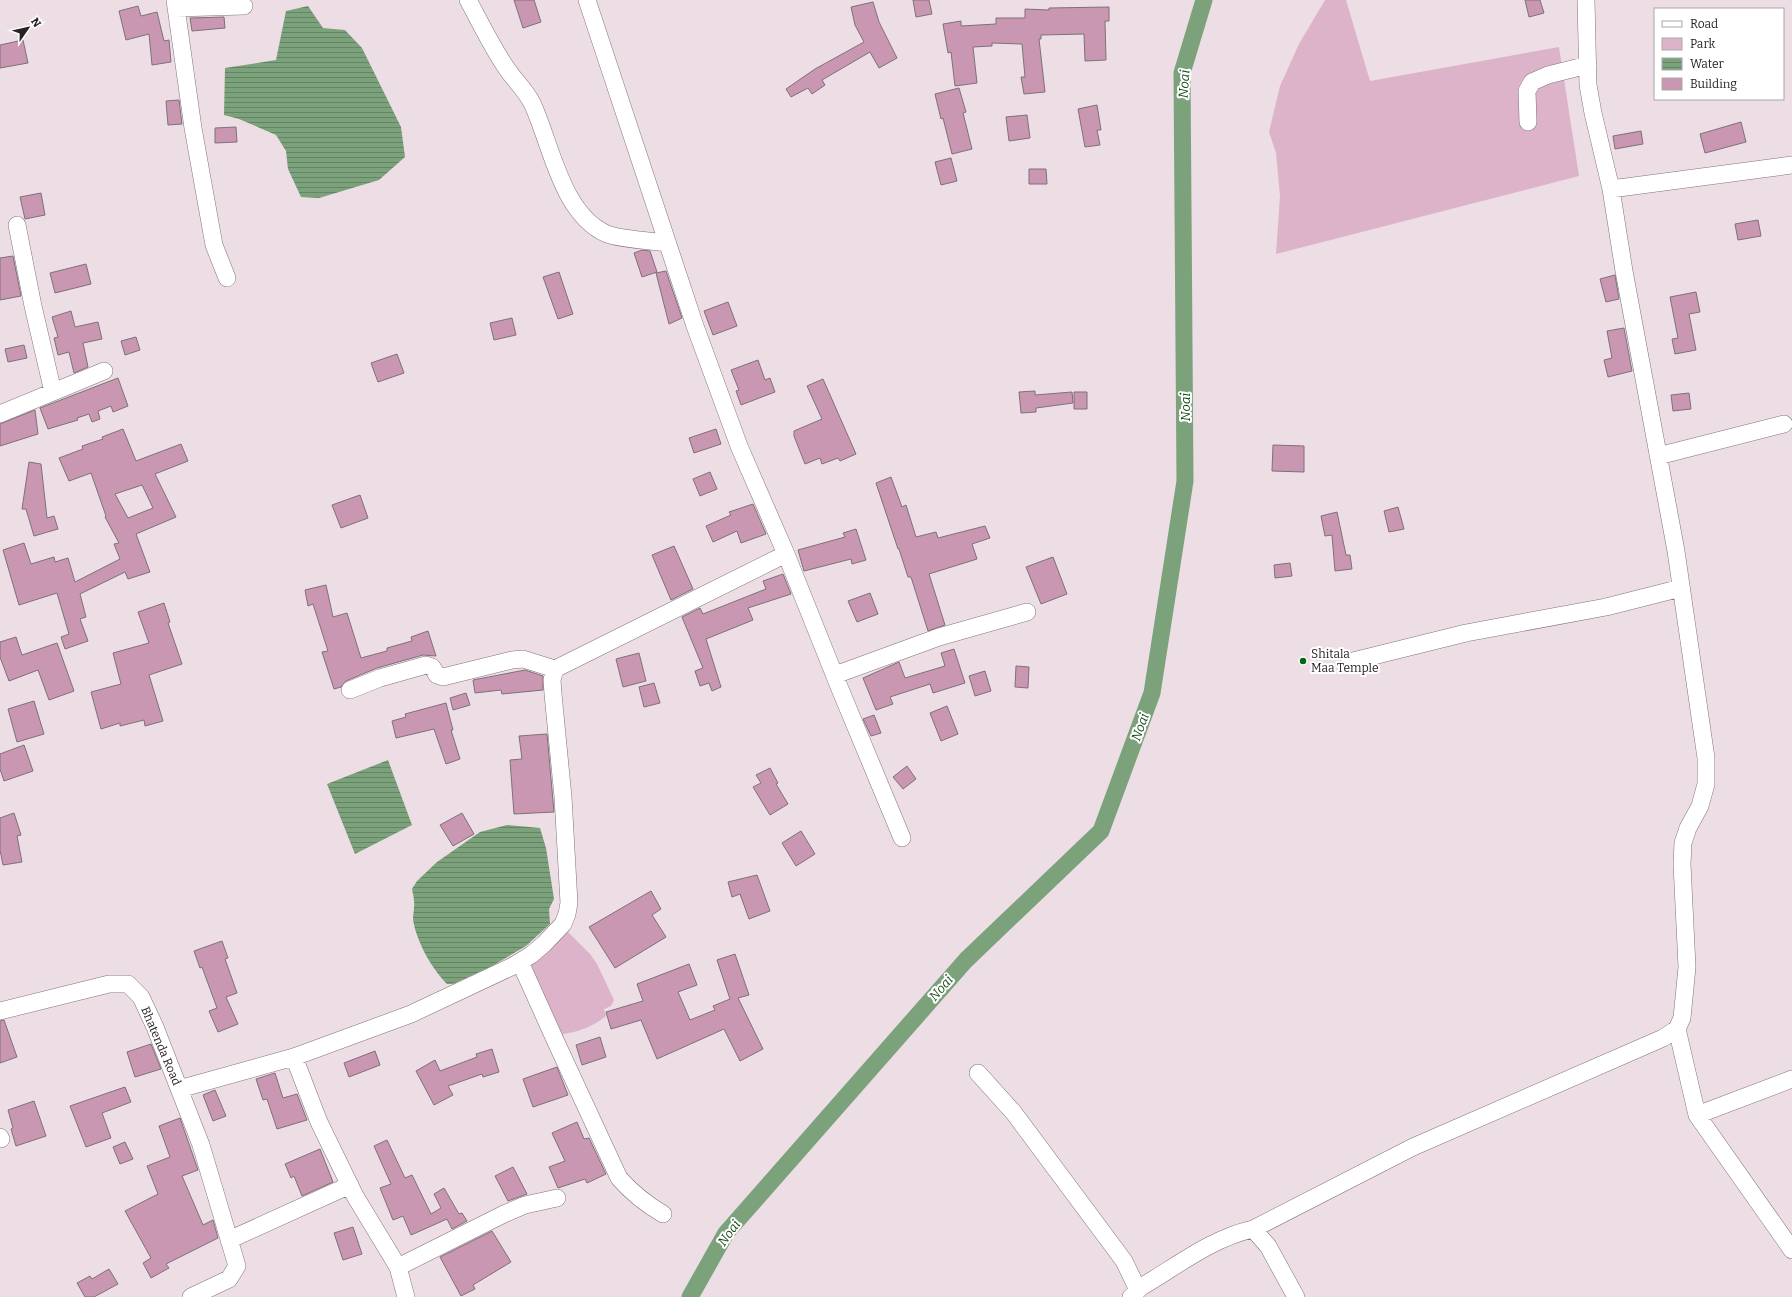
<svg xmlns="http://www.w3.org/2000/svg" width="1792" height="1297" viewBox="0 0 1792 1297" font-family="Bitter,serif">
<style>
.park{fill:#dcb3c9}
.water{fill:url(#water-rules)}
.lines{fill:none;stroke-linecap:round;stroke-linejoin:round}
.canal{stroke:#7ba27b;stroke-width:17}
.building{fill:#ca97b3;stroke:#7e7078;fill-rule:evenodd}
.minor-casing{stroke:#81737a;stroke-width:18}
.minor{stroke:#fff;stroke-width:17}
.poi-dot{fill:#026814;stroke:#fff;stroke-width:1.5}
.labels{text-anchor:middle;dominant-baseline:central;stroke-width:4;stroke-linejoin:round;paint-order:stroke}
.poi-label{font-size:12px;fill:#282225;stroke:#fff;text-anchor:start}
.street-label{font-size:12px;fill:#282225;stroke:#fff}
.water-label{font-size:13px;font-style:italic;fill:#164e1a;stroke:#fff}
</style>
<defs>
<pattern id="water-rules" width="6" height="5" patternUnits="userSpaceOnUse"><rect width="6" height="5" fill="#7ba27b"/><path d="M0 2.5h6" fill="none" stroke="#658465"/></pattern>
</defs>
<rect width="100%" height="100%" fill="#eddde5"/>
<path class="park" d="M1325,0H1346L1370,81L1559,47L1579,176L1276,254L1280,196L1276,153L1269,132L1280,86L1299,44Z
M567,931L590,954L597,964L614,1000L611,1006L604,1009L606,1016C594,1026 579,1032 563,1034L566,1046L529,962Z"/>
<path class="water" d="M308,6L323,28L345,30L362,48L401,127L405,157L379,180L319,198L301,197L288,169L286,151L276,135L239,119L224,115L225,68L276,60L286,11Z
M388,760L412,825L355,854L327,784Z
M507,825L540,828L546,848L554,899L549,909L550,924L526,946L492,966L453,984H447C432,969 416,941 413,919C413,915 414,911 414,907C415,901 413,895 412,889L417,881L437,862L480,832Z"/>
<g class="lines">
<path class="canal" d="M690,1297L726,1233L966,960L1101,831L1152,693L1185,481L1182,73L1204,0"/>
</g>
<path class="building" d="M514,0H534L541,22L523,28Z
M913,0H929L932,14L916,17Z
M1525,0H1540L1544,13L1529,17Z
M873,2L879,22L897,58L879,68L870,52L822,80L825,85L812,94L808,88L791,97L786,89L815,69L864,42L855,25L851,7Z
M138,6L141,16L157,12L164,41L169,40L171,62L152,65L149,34L126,40L119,11Z
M1109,7V21H1105L1106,60L1085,61L1084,34L1041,35V39H1039L1045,92L1024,94L1021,77H1025L1022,44L992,43V46L973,47L977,83L955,86L951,52L948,53L943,24L961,21V26L996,24V18H1025V9L1049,10V8Z
M224,17L225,28L192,31L190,18Z
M23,40L28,63L0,68V45Z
M959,88L966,112L963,113L972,149L952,154L943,118L941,119L935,94Z
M179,100L182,124L168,125L166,101Z
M1097,105L1101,130H1097L1100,145L1085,147L1078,109Z
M1027,115L1030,138L1009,141L1006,117Z
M1741,122L1746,142L1705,153L1700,134Z
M236,127L237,142L215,143V128Z
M1641,131L1643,144L1615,149L1613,136Z
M951,158L957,181L941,185L935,162Z
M1029,169H1046L1047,184H1029Z
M41,193L45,215L25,219L20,197Z
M1758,220L1761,236L1738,240L1735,224Z
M642,250L650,251L657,272L642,277L634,253Z
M13,256L21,296L0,300V258Z
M86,264L91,284L55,293L50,273Z
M666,271L682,318L669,324L656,273Z
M559,272L573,314L558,319L543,277Z
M1615,275L1619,299L1606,302L1600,279Z
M1696,292L1700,312L1689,314L1696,350L1675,354L1672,339L1678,338L1670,297Z
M728,302L737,326L713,335L704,311Z
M71,311L75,327L98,322L102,339L83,343L88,367L74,373L69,352L58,355L54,338L58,337L52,317Z
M512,318L516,335L494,340L490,323Z
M1624,328L1632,371L1608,377L1604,360L1612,358L1607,331Z
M136,337L140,350L125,355L121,341Z
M24,345L27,358L8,362L5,349Z
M397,354L404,373L378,382L371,363Z
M758,360L765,380L770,378L775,392L741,405L736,391L739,390L731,370Z
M118,378L128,406L113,412L111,406L98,411L100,419L92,422L89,414L77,418L78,420L48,429L40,408Z
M823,379L856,454L840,461L838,458L822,464L820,458L805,464L794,436V431L822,419L807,386Z
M1035,391V395L1072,392L1073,403L1036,408V412L1021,413L1019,392Z
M1074,392H1087V409H1074Z
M1689,393L1691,409L1673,411L1671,395Z
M35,410L38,434L0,446V424Z
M123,429L136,461L181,444L188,461L155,474L176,517L136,534L150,572L128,579L125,572L80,594L86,617L80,619L88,641L65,649L61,637L69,634L57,593L19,605L3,550L24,543L31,564L54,557L55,562L68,558L75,582L120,559L114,544L119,543L105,517L106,516L91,473L69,481L59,458L83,449L82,446L103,439L102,437ZM142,485L153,508L128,518L115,494Z
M716,429L721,444L694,453L689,438Z
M1273,445L1304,446V472L1272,471Z
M29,462L41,464L47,518L54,516L58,529L34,536L26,509H22Z
M710,472L717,489L700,496L693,479Z
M891,477L902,507L906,505L916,537L936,532L938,538L985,526L990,538L972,544L977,559L929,574L945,625L928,631L911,577H908L899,549H898L876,483Z
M360,495L368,518L341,528L332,505Z
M753,504L766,534L741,543L737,531L713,542L706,526L731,515L729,512Z
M1398,507L1404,529L1389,532L1384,511Z
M1337,512L1346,555H1350L1352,569L1335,571L1332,535L1325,536L1321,516Z
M856,529L866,560L852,564L851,559L804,571L798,550L845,537L843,533Z
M674,546L693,589L671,600L652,555Z
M1053,557L1067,594L1041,604L1026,567Z
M1290,563L1292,576L1275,578L1274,565Z
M783,574L791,594L748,608L753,620L706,639L721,687L712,691L709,683L700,686L695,671L703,668L682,617L700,608L703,614L766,589L763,581Z
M326,585L333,617L347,613L361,658L387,651V648L412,641L411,637L428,631L436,656L423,655L377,668L346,681L341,687L334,689L322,652L328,651L313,604L308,606L305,590Z
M870,593L878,614L857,622L848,601Z
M164,603L170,622L168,623L182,664L149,675L163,721L145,726L144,720L120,726V723L101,729L91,692L121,684L113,653L149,643L138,612Z
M16,637L22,655L57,643L74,691L49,700L38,670L9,681L0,657V642Z
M954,649L965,683L933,693L930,684L890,697L893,704L876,710L863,678L899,662L905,678L945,666L941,653Z
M639,653L646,681L623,687L616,659Z
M1016,666L1029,667L1028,688L1015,687Z
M525,670L543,676V690L502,694L501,690L475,693L473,680Z
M985,671L991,691L975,696L969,676Z
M654,683L660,703L644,707L639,687Z
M466,693L470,705L453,710L450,698Z
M34,701L44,734L17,742L8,709Z
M446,703L453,730H451L460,759L446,764L434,729L396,738L392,721L406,717L405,714Z
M947,706L958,734L941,741L930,713Z
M874,715L881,733L871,736L863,719Z
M547,734L554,812L514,814L510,760L522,759L519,736Z
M24,745L33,771L4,781L0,769V754Z
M907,766L916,779L903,789L893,777Z
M770,768L778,783L776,784L788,804L770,815L753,787L761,783L756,775Z
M14,813L21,835L17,836L22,862L3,865L0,850V818Z
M462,813L474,834L453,846L440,825Z
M801,831L815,854L796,866L782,843Z
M757,875L770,911L749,919L740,894L732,897L728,882Z
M651,891L661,909L652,915L666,937L615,968L589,927Z
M222,941L228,958L225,959L237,993L226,997L238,1024L218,1032L209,1011L217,1008L202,967L200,968L194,951Z
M735,954L749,995L738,998L763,1049L740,1061L724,1029L657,1059L641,1020L611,1029L606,1012L643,1001L637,984L689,964L697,985L678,992L690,1020L715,1010L713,1006L730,999L717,960Z
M4,1020L17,1057L0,1063V1021Z
M600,1037L606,1057L582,1065L576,1045Z
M151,1044L161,1069L135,1077L127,1052Z
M492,1049L499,1072L483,1077L482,1074L448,1086L453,1095L434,1105L416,1071L435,1060L440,1071L477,1057L476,1054Z
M375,1051L380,1065L349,1077L344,1063Z
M557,1067L568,1095L533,1107L523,1079Z
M275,1073L283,1098L297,1094L307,1120L277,1129L267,1099L263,1100L256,1079Z
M125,1087L131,1102L102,1113L111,1138L86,1147L70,1106Z
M215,1090L226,1116L213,1121L203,1095Z
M34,1101L46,1136L16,1146L11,1129L13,1128L8,1110Z
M180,1118L198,1170L182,1176L203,1225L213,1220L218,1238L166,1264L169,1268L151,1278L143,1263L151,1258L125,1211L158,1194L147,1166L170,1157L159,1126Z
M577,1122L584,1139L589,1138L606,1174L587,1183L585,1179L558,1188L549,1167L565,1161L552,1133Z
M387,1140L405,1178L412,1175L431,1214L441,1208L434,1194L444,1188L459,1214L462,1213L467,1221L452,1229L447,1219L411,1235L403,1216L393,1220L380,1188L391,1184L374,1146Z
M125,1142L133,1159L120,1164L113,1147Z
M320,1149L333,1182L302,1196L294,1176L291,1178L285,1164Z
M513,1167L527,1194L508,1201L495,1176Z
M353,1227L362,1254L343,1260L334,1233Z
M492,1231L511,1262L473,1285L475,1289L461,1296L440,1257Z
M109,1269L118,1284L94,1297H85L77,1283L90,1276L92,1279Z"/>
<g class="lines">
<g class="minor-casing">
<path id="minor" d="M175,0L193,128L214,245L227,278
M468,0C480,22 491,45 505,66C513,79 525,89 532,103C551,143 561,214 607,234C619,239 652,241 667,243
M176,8L244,6
M1528,122L1527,91L1532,82L1548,75L1588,65
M1611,189L1792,165
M17,225L33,306L53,392
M0,414L104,371
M1658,456L1784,424
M786,554L840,689L902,838
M1349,662L1466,633L1606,607L1681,588
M835,675L939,637L1027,612
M350,690L380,678L426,665L432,667L437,675L443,677L512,660L523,659L555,669
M520,962L556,1042L619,1178C632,1193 646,1204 663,1214
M0,1011L109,984H128L141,997L155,1027L201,1145L237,1266L229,1279L191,1297
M1677,1029L1697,1115L1792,1250
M294,1057L319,1122L355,1196L398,1267L406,1297
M978,1073L1014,1113L1124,1261L1138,1290
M179,1089L294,1057L411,1014L511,967L531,955L544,944L563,924L567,914L569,903L563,797L553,694L552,680L555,669L786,554L739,446L695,326L587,0
M1697,1115L1792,1079
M0,1137L1,1139
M1253,1229L1413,1147L1663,1038L1677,1029L1682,1018L1687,967L1682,864L1683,843L1688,828L1700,806L1706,784V758L1676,551L1624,271L1611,189L1593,113L1588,85L1586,0
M229,1240L350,1185
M398,1267L504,1214L525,1205L557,1198
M1131,1297L1141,1287C1177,1266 1212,1238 1253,1229L1268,1246L1296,1297"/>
</g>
<use href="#minor" class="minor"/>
</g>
<circle class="poi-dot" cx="1303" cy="661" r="4"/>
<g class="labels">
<g class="poi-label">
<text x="1311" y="654">Shitala<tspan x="1311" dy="14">Maa Temple</tspan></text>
</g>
<g class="street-label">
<text transform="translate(161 1046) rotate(67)">Bhatenda Road</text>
</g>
<g class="water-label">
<text transform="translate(1184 84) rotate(-86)">Noai</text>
<text transform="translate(1185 407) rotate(-90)">Noai</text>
<text transform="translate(1140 727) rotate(-70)">Noai</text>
<text transform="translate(941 988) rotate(-49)">Noai</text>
<text transform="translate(729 1233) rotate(-54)">Noai</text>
</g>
</g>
<rect x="1654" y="8" width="130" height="92" fill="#ffffff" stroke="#a9a7a8"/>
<rect x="1662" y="21" width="20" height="6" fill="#ffffff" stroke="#a9a7a8"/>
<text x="1690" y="28" font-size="12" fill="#282225">Road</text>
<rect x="1662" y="38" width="20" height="12" fill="#dcb3c9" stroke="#a9a7a8"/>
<text x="1690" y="48" font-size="12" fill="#282225">Park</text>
<rect x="1662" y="58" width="20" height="12" fill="url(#water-rules)" stroke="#a9a7a8"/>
<text x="1690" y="68" font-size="12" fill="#282225">Water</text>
<rect x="1662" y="78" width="20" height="12" fill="#ca97b3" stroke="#a9a7a8"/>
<text x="1690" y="88" font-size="12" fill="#282225">Building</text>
<g transform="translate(28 28) rotate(56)" stroke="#ffffff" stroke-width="3" paint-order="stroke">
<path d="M0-3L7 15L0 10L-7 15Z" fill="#282225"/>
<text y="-6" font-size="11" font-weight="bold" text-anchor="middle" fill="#282225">N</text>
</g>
</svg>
